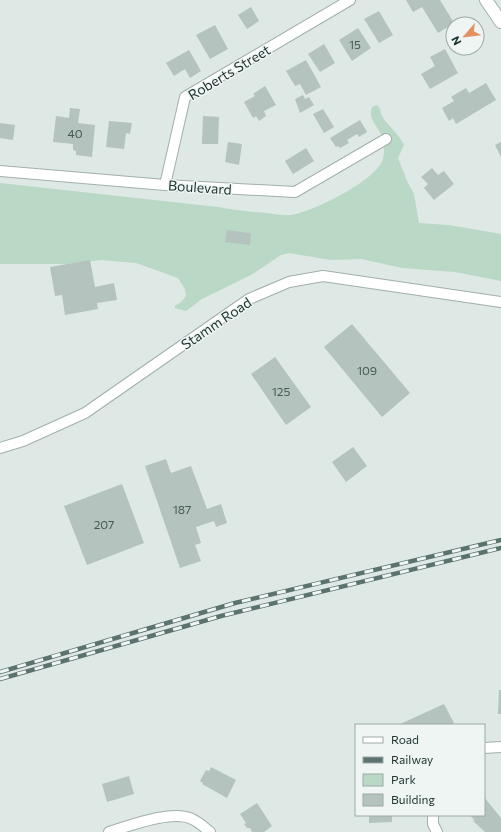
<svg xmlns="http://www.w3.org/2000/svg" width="501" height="832" viewBox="0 0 501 832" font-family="Commissioner,sans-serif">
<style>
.green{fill:#b9d8c5}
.building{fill:#b4c3be}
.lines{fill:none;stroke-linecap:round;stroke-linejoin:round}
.street-casing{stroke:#a2afac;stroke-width:12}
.secondary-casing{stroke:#9fb3ae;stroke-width:14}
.street{stroke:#fff;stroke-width:10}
.secondary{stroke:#fff;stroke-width:12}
.rail-casing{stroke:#5b726f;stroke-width:4.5}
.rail{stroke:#eef5f3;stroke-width:3;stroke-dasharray:9;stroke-linecap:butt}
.labels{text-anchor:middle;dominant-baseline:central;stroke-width:3;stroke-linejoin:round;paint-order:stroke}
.number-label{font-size:12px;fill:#465956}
.street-label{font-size:14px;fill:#213633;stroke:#eef5f3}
</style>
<rect width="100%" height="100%" fill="#dee8e5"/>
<path class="green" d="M377,105C381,108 380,112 382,116C389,127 398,133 404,145L398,158L407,181L414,194L419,223L449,225L501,234V281L455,272L402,268L362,259L331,260L289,253L281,255L251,275L202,299L186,311L175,308V306L181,302L186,296L185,289L178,278L136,263L101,260L67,264H0V183L218,207C235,210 250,212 267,213C275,214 283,216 291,215C313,212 377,180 383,159C385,153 384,139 381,134C376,124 368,119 372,107Z"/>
<path class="building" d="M406,0H440L454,23L438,33L422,7L413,12Z
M251,7L259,21L247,29L238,15Z
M379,11L393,35L379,43L364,19Z
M215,25L228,49L210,59L196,35Z
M358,28L371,48L352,61L339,40Z
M324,44L335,63L320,72L308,54Z
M445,49L458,73L430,89L421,74L435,66L430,57Z
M189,50L201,71L190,78L185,69L174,76L166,63Z
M306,60L321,87L306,95L300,84L295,86L286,71Z
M486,83L496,100L456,124L453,118L449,121L442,108L454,101L451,97L466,88L469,93Z
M265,86L276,105L264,111L266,116L259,121L256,116L253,118L244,102L255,96L253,94Z
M303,95L305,99L309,97L314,105L300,113L295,99Z
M70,108L80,109L78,123L95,125L92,157L76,155V151L73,150V144L53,142L56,116L69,118Z
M323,109L334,127L324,133L313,114Z
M203,116L219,117L218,144H202Z
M360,120L367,132L359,137L357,134L347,140L349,143L340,148L338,146L336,147L330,138Z
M109,121L132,123L130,134L126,133L124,149L106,147Z
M0,123L15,125L13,140L0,138Z
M228,142L242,144L239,165L225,162Z
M501,142V157L495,145Z
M306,148L314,161L293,174L285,161Z
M432,168L438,175L444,171L454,184L434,200L424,188L428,184L421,177Z
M227,230L249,233L251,234L250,245L225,242Z
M90,260L95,287L114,283L117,300L97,303L98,309L65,315L62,295L55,296L50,267Z
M352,324L410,393L382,417L324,347Z
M275,357L311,407L286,425L251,374Z
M353,447L367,466L346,482L332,462Z
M166,459L171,473L191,466L207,509L221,504L227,523L216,527L214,521L196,527L201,543L195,545L201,561L180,568L145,466Z
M122,484L144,543L87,565L64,506Z
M499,690H501V714H498Z
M444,704L454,723L450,725H398Z
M211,767L236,780L227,798L202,784L203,783L200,781L206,770L209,771Z
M129,776L134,794L107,802L102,784Z
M484,797L501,818V832H485L472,820L475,821L470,815H484Z
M257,803L272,826L264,832H252L250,828H247L244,824L246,823L240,814Z
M369,815H392V822L369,823Z"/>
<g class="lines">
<g class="street-casing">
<path id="street" d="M0,171L165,185L295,192L386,139
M165,185L185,97L350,0
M0,448L23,441L85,413L249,299L289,282L323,276L501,302
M484,748L501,747
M433,815V824L437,832
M109,832C129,826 173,809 192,819C199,822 205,828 210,832"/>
</g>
<g class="secondary-casing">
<path id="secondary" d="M486,0L501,22"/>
</g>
<use href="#street" class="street"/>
<use href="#secondary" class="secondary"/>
<g class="rail-casing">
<path id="rail" d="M0,672L235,603L501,540
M0,679L221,616L501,548"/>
</g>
<use href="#rail" class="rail"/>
</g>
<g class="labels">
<g class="number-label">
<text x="355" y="44">15</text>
<text x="75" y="133">40</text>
<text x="367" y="370">109</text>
<text x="281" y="391">125</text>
<text x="182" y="509">187</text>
<text x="104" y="524">207</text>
</g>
<g class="street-label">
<text transform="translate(229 72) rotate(-31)">Roberts Street</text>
<text transform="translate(200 187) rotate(4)">Boulevard</text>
<text transform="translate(216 323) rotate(-34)">Stamm Road</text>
</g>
</g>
<rect x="355" y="724" width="130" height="92" fill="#eef5f3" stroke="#9ca9a6"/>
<rect x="363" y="737" width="20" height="6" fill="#ffffff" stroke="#9ca9a6"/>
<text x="391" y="744" font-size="12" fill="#213633">Road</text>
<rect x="363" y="757" width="20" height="6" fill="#5b726f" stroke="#9ca9a6"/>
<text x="391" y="764" font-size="12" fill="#213633">Railway</text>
<rect x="363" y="774" width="20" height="12" fill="#b9d8c5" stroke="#9ca9a6"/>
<text x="391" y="784" font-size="12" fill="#213633">Park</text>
<rect x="363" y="794" width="20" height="12" fill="#b4c3be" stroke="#9ca9a6"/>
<text x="391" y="804" font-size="12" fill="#213633">Building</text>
<g transform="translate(465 36) rotate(242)"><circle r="19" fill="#eef5f3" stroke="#9ca9a6"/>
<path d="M0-3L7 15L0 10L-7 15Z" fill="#e49161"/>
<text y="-6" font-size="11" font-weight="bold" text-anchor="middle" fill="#213633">N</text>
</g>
</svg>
